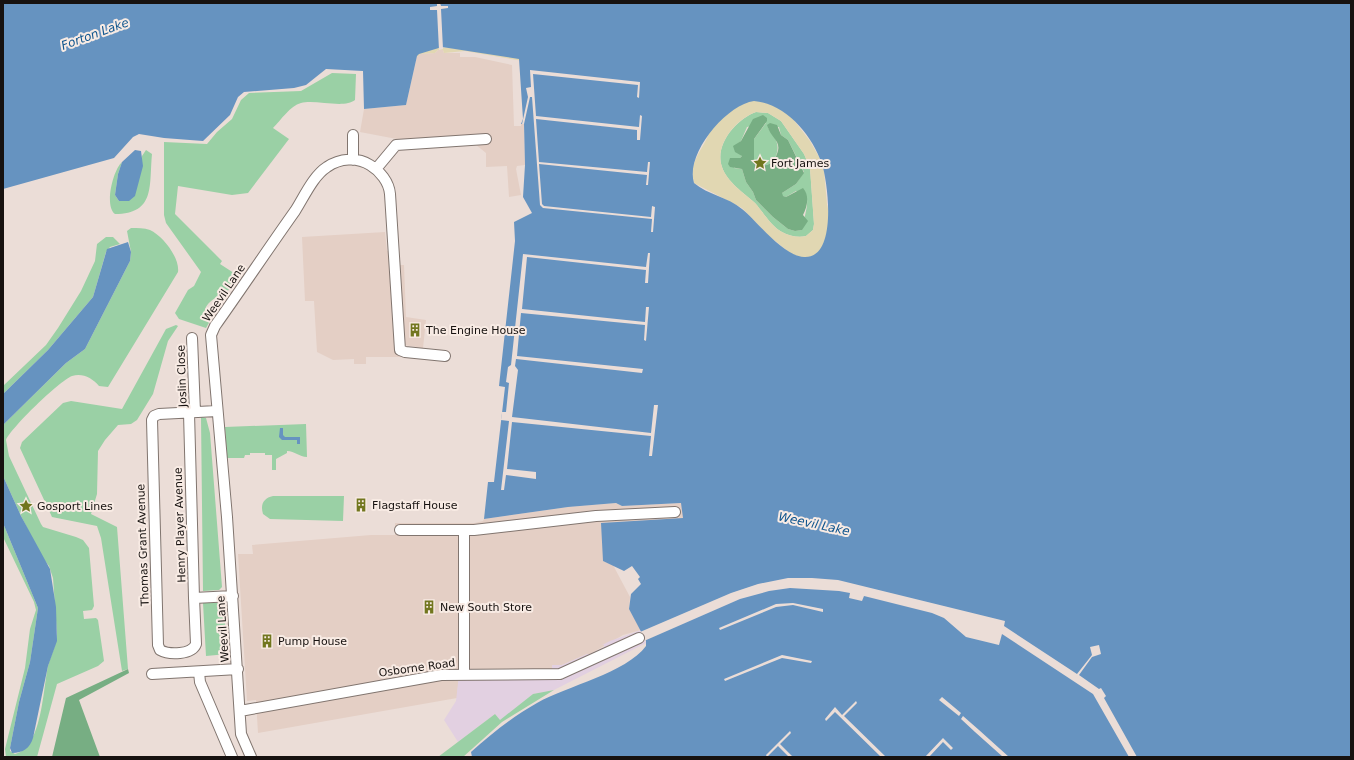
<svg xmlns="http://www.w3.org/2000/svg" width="1354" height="760" viewBox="0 0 1354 760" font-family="'DejaVu Sans',sans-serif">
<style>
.built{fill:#e4cfc5}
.industrial{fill:#e2d0e1}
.green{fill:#9ad0a5;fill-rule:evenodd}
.forest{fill:#77ae83}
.sand{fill:#e1d7b2;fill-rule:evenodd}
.water{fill:#6693c0;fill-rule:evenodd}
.pier{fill:#ebddd7}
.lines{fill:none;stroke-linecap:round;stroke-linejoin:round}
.street-casing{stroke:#81756f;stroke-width:12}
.street{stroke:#fff;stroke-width:10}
.labels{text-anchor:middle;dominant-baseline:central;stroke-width:4;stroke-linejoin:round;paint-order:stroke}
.poi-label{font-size:11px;fill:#171210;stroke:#f8ebe4;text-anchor:start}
.street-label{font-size:11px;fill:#171210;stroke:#f8ebe4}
.water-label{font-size:12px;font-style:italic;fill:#0f558e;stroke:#f8ebe4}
</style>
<rect width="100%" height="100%" fill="#ebddd7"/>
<path class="built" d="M438,50H443L444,53H460V57H475L512,65L514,126H521V124H524L525,165L517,166L516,169L521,195L509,197L507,166L486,167V153L475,144L402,140L360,132L364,109L406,105L417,56L419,54L435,53Z
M385,232L387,251H390L391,265H404L406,317L426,320L423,348L404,345V357H366V364H354V359L333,360L317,352L314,301H305L302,237Z
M616,503L622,506L682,503L683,518L603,561L613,565L630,597L629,609L641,630L623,635L590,654H587L562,665L555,666L552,675L459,674L457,698L258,733L256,700L247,701L238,554H253L252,545L371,535H395V523H475L483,521L484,519L568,507Z"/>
<path class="industrial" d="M641,630L646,643L554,690L533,694L500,721L495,714L458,742L444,720L456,701L459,674H552V665H562L587,654H590L604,647V645H602L610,641Z"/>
<path class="green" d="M332,73L356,74L355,100C344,109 315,99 301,103C290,106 281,120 273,128L289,139L248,193L232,195L178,186L175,214L222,261L220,264L240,277C237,281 234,286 230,289C220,296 199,303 206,319L210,321L206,328L179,319L175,313L188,290L194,286L201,272L166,223L164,215V142L207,144L217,132L232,119L241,100L249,93L301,91Z
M756,112L768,113L781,121L804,154L810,168L814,224L813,230L806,236C799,238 789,236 782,232C771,226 763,212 755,203C744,193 727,182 722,167C714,144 737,119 756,112ZM766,123L754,139V162L756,166L767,165L773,162C781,148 778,140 768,128L779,127L781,135L788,140L804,172L796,184L782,193V196L786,197L796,191L807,199C808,209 803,220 802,230L795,231L788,229L773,217L756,200L753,192L746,182L742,169L734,168V158H740L742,156L736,145L741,141L747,127Z
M146,150L152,154C149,185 156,214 115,214C104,206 113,170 122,162L118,174L115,195L119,201L129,200L142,156Z
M131,228C138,228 144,228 150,230C163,236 180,258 178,272L108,387L99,386C92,378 83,373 72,376C59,381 11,428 6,440L9,456L41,524L43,527L76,537L83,540L89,548L94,606L92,610L83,611L84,619L96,618L98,620L104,661L98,666L57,684L37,757H6L5,749L25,668L30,629L36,610L34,602L3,537V523L38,608L30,662L19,702L10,748V751L15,754C42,748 43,689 48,666C51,655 56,646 57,634L53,578L49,566L42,557L21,516L3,476V425L66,363L85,349L130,261L131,252L127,231Z
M106,237H113L120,244L110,247L106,252L93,297L48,350L3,394V386L46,345L58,328L81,291L95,261L97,244Z
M176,325L178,326L168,341L153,394L137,420L131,424L118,425L105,440L98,451L97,494L91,514L117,527L128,669L122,671L101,538L97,526L52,517L20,448L22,442L63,403L71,401L122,409L166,329Z
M201,417L206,418L210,433L222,587L219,590L203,591Z
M306,424L307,457C299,457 295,451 287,451V453L276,459V470H272V455H265V453H250V455H245L244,458H227L225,427Z
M273,496H344L343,521L270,519L263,514C260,504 264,498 273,496Z
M203,603H220L224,606L227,654L206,656Z
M554,690L502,722L463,757H438L495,714L500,720L533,694Z"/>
<path class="forest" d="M763,115L767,118V121L754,139V162L757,166L767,165L773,162C786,140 772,142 767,125L770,123L777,125L781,135L788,140L804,173L796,184L782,193L783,196L786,197L803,188C810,196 807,207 803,215L808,221L802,230L795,231L788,229L773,217L756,200L753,192L746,182L742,169L730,167L728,164L730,158H740L742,156L735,152L733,146L741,141L753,119Z
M128,669L129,673L79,700L100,757H52L66,698Z"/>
<path class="sand" d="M423,46L515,53L523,61L465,51L444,53L443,50H438L435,53L419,54V56L404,55Z
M727,79L790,115L810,141L819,157L824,171L827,204L839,260L801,262L769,236L742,208L694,183C688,165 700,153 707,138C716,119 721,98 727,79ZM756,112L768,113L781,121L804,154L810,168L814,224L813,230L806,236C799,238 789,236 782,232C771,226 763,212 755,203C744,193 727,182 722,167C714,145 736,119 756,112Z"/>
<path class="water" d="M3,3H1351V757H472L471,752C491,734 512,717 537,703C567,686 626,673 646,646V641L629,609L631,594L641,584L638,579L640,577L632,566L624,571L603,561L601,523L683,518L681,503L622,506L616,503L568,507L484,519L488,482H494L505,387L499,386L515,241L514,222L532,213L523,197L525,165L524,124H521L523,119L519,59L442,47L419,54L417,56L406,105L364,109L363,71L326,69L306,85L294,88L244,92L238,97L230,115L203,141L164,138L139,134L133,137L114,158L3,189ZM754,101C786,104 812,135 822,164C828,183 838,259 804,257C783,256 758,222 742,209C728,197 708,195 694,183C685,154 726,105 754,101Z
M135,150L141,151L143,166L135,196L129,201H119L115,195L118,174L122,162Z
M128,242L131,252L130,261L85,349L66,363L3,425V394L48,350L93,297L107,249Z
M280,428H283V435L285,437H300V444H297V440H282L279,437Z
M3,476L21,516L50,569L56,607L57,641L48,666L33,738C30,748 23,753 12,753L10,748L19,702L30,662L38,608L3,523Z"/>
<path class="pier" d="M437,3H440L441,6H448V8L441,9L443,49L439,50L437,10H430V7L437,6Z
M530,70L640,82L639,98L637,97L638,85L533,74L536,116L639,127L640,115L642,116L640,140H637V130L536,119L539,162L647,172L648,162H650L648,185H646L647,175L539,164L542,204L544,206L651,217L652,206L655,207L653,232H651L652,219L543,208L540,205L532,97H530L524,124H522L528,97L526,88L531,87Z
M648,253H650L648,283H645L646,270L527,257L522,309L645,322L646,307H649L646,341L644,340L645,325L521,313L517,356L643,369L642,373L516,359L515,366L518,370L512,417L651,433L654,405H658L652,456H649L651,436L512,422L507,469L536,472V479L506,475L504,490H501L509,421L501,420L502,412H506L509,383L506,382L508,367L511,365L523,254L646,267Z
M788,578H812L838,580L1005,621L1004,626L1077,674L1092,655L1090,647L1099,645L1101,654L1092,657L1079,675L1099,689L1101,688L1106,696L1104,698L1137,757H1129L1093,694L1002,634L999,645L966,637L944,618L932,613L864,596L862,601L849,598L850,593L839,591L790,588L769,591L740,599L644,641L640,632L731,593L758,584Z
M793,603L823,609V612L793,605L776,607L720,630L719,628L776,604Z
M782,655L812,661L811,663L782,658L725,681L724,679Z
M942,697L961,713L959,716L939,700Z
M856,701L857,703L844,716L886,757H881L835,712L826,721L825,719L835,707L842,715Z
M963,716L979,730L1009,757H1003L975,732L961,719Z
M790,731L791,733L780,744L793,757H789L778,746L767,757L766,755Z
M943,738L953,748L951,750L943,742L929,757H925Z"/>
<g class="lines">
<g class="street-casing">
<path id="street" d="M353,135V160
M376,169L396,145L486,139
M192,338L195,412
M189,413L194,598L233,596
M400,530H474L596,516L675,512
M464,530V674
M194,598L196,644C192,655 169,655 160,650L158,645L152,420L154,416L159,414L217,411
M199,672L200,682L232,757
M152,674L238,669
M240,711L441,675L560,674L639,638
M251,757L241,734L227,517L211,335L215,326C242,288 268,249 295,211C304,197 313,176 327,167C340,158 357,157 370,165C380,171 389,182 390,194L400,350L405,352L445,356"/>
</g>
<use href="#street" class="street"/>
</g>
<defs>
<g id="sight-bare" transform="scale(1.08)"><path d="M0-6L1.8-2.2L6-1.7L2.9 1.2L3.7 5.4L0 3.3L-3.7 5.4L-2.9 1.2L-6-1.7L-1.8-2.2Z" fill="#71761e" stroke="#f8ebe4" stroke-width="2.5" paint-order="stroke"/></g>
<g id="building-bare" transform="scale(1.08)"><path d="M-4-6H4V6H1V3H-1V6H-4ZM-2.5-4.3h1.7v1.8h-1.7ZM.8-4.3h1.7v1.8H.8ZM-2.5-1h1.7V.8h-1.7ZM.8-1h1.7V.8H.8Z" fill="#71761e" stroke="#f8ebe4" stroke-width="2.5" paint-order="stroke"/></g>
</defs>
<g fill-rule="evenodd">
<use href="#sight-bare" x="760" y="163"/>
<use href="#building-bare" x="415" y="330"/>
<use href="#building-bare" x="361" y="505"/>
<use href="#sight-bare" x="26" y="506"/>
<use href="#building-bare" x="429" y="607"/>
<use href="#building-bare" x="267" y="641"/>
</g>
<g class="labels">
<g class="poi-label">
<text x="771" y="163">Fort James</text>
<text x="426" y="330">The Engine House</text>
<text x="372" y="505">Flagstaff House</text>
<text x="37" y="506">Gosport Lines</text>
<text x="440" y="607">New South Store</text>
<text x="278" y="641">Pump House</text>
</g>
<g class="street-label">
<text transform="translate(224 293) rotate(-56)">Weevil Lane</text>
<text transform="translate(182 376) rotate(-92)">Joslin Close</text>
<text transform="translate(180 525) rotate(-92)">Henry Player Avenue</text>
<text transform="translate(143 545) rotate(-92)">Thomas Grant Avenue</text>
<text transform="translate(223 629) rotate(-94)">Weevil Lane</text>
<text transform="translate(417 668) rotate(-8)">Osborne Road</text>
</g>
<g class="water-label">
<text transform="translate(95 34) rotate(-20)">Forton Lake</text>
<text transform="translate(814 524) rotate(12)">Weevil Lake</text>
</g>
</g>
<rect width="1354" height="760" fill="none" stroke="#171210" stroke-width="8"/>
</svg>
